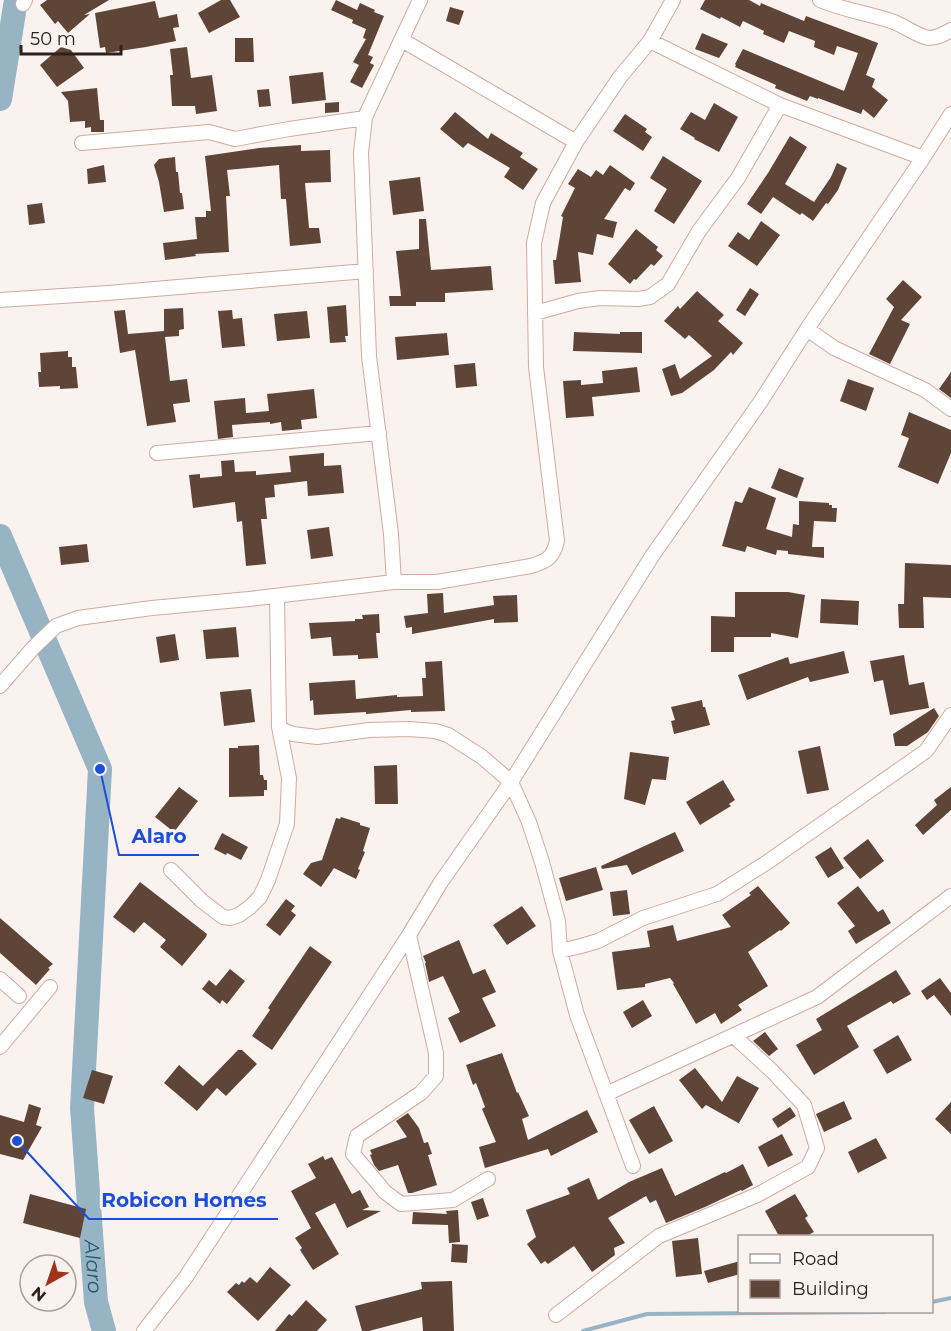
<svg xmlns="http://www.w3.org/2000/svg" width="951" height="1331" viewBox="0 0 951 1331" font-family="Montserrat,sans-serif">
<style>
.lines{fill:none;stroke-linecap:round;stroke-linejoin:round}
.stream{stroke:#96b4c4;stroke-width:4}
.river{stroke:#96b4c4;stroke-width:24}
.building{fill:#5e4538}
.street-casing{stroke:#d0ab9d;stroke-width:16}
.street{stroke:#fff;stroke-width:14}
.labels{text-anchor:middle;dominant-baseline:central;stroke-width:6;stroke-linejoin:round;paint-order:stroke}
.water-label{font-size:20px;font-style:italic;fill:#225a72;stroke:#faf2ef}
.leader{fill:none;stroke:#1d4ed8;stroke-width:2}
.callout-dot{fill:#1d4ed8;stroke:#faf2ef;stroke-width:2}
.callout-label{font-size:20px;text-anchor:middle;font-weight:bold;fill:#1d4ed8;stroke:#faf2ef;stroke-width:6;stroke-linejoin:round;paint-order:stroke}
</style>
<rect width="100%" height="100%" fill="#faf2ef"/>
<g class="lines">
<path class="stream" d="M0,559L6,551
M932,1302L951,1298
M583,1331L647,1314L885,1312"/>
<g class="river">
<path d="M0,99L16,0"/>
<path id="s1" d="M0,536L100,769L82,1108L96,1302L104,1331"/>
</g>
</g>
<path class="building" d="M47,0H109L84,15L90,14L68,33L58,21L55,24L40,5Z
M221,0H230L240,17L209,33L198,13Z
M336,0L357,10L360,3L375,10L374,12L384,16L368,55L373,57L370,63L374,65L362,88L350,82L359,65L353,62L366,39L363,38L366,29L352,23L353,20L331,10Z
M705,0H749L760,6L761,3L804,21L806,16L878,43L866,75L875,79L872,87L888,100L874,118L863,109L861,114L818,98V99L810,96L807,101L775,88L776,85L735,67L736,65L735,64L743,49L844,91L858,53L837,46L834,55L814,47L815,41L789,31L784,43L763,34L764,31L743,21L740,27L721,17L720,19L700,9Z
M155,1L159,18L177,14L179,27L173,28L176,41L146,47L106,53L105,47L100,48L95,13Z
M450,7L464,11L459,25L446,21Z
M702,33L728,44L719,58L695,49Z
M235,38H253L254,62H235Z
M61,47L71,50L84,68L57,87L40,65Z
M187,47L191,78L212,75L217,111L196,114L195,106H172L170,75H173L170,49Z
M323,72L326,100L292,104L289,76Z
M97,88L100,120H104V132H91V127L85,128V121L70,122L68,101L61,92Z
M269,89L271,106L259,107L257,90Z
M339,102V112L325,113V103Z
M714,103L738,117L719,152L694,139L695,138L680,129L691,112L705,120Z
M455,112L488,139L491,133L523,153L520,157L538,169L523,190L504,177L510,168L468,143L463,148L440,129Z
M625,114L647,129L645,132L652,137L643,151L613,131Z
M790,136L807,147L785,184L814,202L831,177L837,163L847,168L838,190L828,204L826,203L813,221L802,213L800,215L773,197L761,214L747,204L768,173Z
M301,145V151L330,150L331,182L305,183L309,228H319L321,243L290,246L286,199H281L279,165L227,170L230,196H226L229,252L195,254L196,256L165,260L163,243L197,239L195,217H206V211H211L205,156L259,148Z
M663,156L702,181L674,224L654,211L667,189L650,178Z
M175,157L176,172H178L180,193H182L184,209L164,212L159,182L154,165L159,159Z
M104,165L106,182L88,184L87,169Z
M610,165L635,183L630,191L625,188L604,219L617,222L613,238L597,234L593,255L578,252L581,282L555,284L553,260H556L563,217L561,216L575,188L568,184L578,169L591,177L596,170L603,175Z
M420,177L424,211L393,215L389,181Z
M42,203L45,223L29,225L27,205Z
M419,219H426L431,270L491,266L493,290L445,293V302H416V306H390L389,296H401L396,251L419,249Z
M761,221L780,235L757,266L728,246L738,232L749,240Z
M636,229L658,247L656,250L663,256L654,266L651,264L636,280L634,279L630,284L608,264Z
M903,280L922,297L901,320L910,324L890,364L869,354L894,307L886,299Z
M750,288L759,294L745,316L736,310Z
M697,291L724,315L718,321L743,343L733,355L731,352L714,370L682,393L671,396L662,369L675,364L680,379L712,356L689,335L685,339L664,321L678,306L680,309Z
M346,305L348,336H345L346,342L330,343L327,307Z
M183,308L184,329L179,330V336L165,337L170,381L187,379L190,402L173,404L176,422L147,426L135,350L120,353L114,311L125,310L128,334L164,331V309Z
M232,310L233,319L242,318L245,346L222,348L218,311Z
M307,311L310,338L277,341L274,314Z
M574,332L620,334V332H642V353L573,351Z
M447,333L449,355L397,360L395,337Z
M68,351V357H72V367H76L78,388L60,389V386L39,387L38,372H41L40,353Z
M475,363L477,386L456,388L454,365Z
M637,367L640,392L592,397L594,416L566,418L563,381L581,380V385L603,383L602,371Z
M951,372V398L939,389Z
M848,379L874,388L866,411L840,401Z
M314,389L317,418L301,420L302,429L282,431L281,422L270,424V422L232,425L233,437L218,439L214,401L245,398L246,413L269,411L267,394Z
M909,412L951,430V453L938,484L898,467L909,438L901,435Z
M324,453V466L341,465L344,493L308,496L307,481L274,485L275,497L265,498L267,519H261L266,564L246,566L242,521L237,522L235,502L193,508L189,475L200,474V478L222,476L221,461L234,460L235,472L256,471V475L291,472L289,456Z
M779,468L804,478L797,498L771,488Z
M749,487L776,498L766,529L792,537L793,524L799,525V501L829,503V505H832V508H837L836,522L814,521L812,547H824V558L788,554V551L777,550L776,555L747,546L745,552L722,546L735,501L742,503Z
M329,527L333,556L311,559L307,530Z
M87,544L89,562L61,565L59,547Z
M905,563L951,565V598L923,597L924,628H899L898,604H904Z
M735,592H788L805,595L798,638L771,633V637H734V652H711V616L735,617Z
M443,593L444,613L494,605L493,596L517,595L518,622L494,623V619L412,634V627L406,628L404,616L428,613L427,594Z
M821,599L859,601L858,625L820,623Z
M379,614L380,633H376L378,658L358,659V655L333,656L331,637L311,639L309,623L355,621V619H363L362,615Z
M236,627L239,657L206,659L203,630Z
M175,634L179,660L160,663L156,637Z
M844,651L849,673L810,682L808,677L747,700L738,675L788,657L790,664Z
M904,655L909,685L924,682L929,708L890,715L883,680L874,682L870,661Z
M442,661L445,711L411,712V710L366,714V712L314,715L313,700L310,701L309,683L355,680L356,699L397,695V697L423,696L422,678H426L425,662Z
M251,689L255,722L224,726L220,692Z
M702,700L703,707H705L710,725L674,734L671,721L675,720L671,707Z
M934,708L939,716L928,732L907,746H895L893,734Z
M259,745L260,775H263L264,780H267V790H264V796L229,797V748H238V746Z
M820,746L829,790L807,794L798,751Z
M630,752L669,757L666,780L652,779L645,805L624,799Z
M397,765L398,804H375L374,766Z
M723,780L735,800L729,804L731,806L700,825L686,802Z
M179,787L198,801L174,832L155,817Z
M951,787V810L923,835L915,825L937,805L934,800Z
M341,817L360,823V825L370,828L363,851L365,852L358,869L360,870L356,879L334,868L321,887L303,874L311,863L322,860L336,818L340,819Z
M675,832L684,851L632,875L627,865L602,869L601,866Z
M222,833L248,847L241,860L227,853L226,855L214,849Z
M868,839L884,861L860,879L843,858Z
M831,847L844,868L828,878L815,857Z
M596,867L603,890L566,901L559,878Z
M140,882L207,934L206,937L182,966L160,947L166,940L144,922L134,933L113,917Z
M758,886L790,923L781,931L780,930L748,952L768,986L738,1005L742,1010L721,1024L715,1013L696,1024L673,984L674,983L670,978L645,984V987L617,990L612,952L650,947L647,931L673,925L677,941L731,927L722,915L751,895L749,893Z
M858,886L878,912L883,909L891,923L856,944L848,931L855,926L837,903Z
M627,890L630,914L613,916L610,892Z
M286,899L295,906L291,911L296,915L280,936L266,925Z
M522,906L536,926L507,945L493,925Z
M0,918L53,964L48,968L50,969L36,985L0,953Z
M459,940L473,974L485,969L496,992L482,998L496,1026L460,1043L448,1018L460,1012L443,976L429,982L425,963H426L423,956Z
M310,946L332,962L272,1050L252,1036L270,1010L268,1008Z
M230,969L245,981L227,1004L222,1000L220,1004L202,989L209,980L216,986Z
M896,970L911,994L893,1004L891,1001L847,1026L859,1047L814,1075L796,1045L822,1030L816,1019Z
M940,978L951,993V1016L934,995L927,1000L921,991Z
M643,1000L652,1016L632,1028L623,1012Z
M765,1032L778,1049L769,1056L753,1041Z
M898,1035L912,1060L887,1074L873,1050Z
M238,1050H242L257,1064L226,1096L217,1088L197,1111L164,1083L179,1065L203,1086Z
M502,1053L517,1093L518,1092L529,1116L522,1119L528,1140L587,1110L598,1132L551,1156L548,1149L485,1168L479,1147L496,1142L482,1109L485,1107L476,1083L473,1085L466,1065Z
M695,1068L722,1102L737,1076L759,1088L739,1123L740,1124L706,1105L702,1109L679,1080Z
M92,1070L113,1076L104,1104L83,1098Z
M844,1101L852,1119L824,1132L816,1114Z
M951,1102V1134L935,1119Z
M29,1104L41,1108L36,1125L42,1127L23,1160L0,1154V1115L24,1122Z
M654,1106L673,1141L649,1154L629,1120Z
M790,1107L796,1116L778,1128L772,1119Z
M408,1113L419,1128L424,1143L428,1142L432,1154L428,1155L437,1185L412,1193H408L398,1165L379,1171L374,1165L370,1155L372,1154L370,1150L407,1137L396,1121Z
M782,1134L793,1155L768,1167L758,1147Z
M876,1138L887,1158L858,1173L848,1152Z
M323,1156L325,1160L332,1157L352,1194L360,1190L369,1207L362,1210L381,1211L347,1228L335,1203L315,1213L339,1254L313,1270L300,1250L302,1248L295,1238L311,1228L291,1191L316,1178L308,1164Z
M743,1164L753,1185L742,1191L741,1190L705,1207L666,1223L656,1200L650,1203L646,1196L608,1218L625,1243L614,1248L615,1255L592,1272L574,1246L548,1264L545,1261L541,1264L527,1244L536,1237L526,1210L570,1194L567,1188L589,1178L598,1200L629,1182L662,1168L675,1196L725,1172L726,1173Z
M30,1194L86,1209L80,1238L23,1223Z
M795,1194L808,1216L805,1218L814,1232L806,1236H779L765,1211Z
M483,1198L489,1216L477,1220L471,1202Z
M458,1210L460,1242L449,1243L448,1225L412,1224L413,1212L447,1214L446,1211Z
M698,1238L702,1274L676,1277L672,1241Z
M452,1244L468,1245L467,1263L451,1262Z
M740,1261V1274L708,1283L704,1271Z
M270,1267L291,1285L258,1321L227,1292L236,1283L239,1285L242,1281L244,1283L250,1277L257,1283Z
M452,1281L454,1331H423L422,1317L369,1331H362L355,1306L422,1289L421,1282Z
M306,1300L327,1320L317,1331H275L289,1314L292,1316Z"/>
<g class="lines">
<g class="street-casing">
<path id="street" d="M820,0C843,10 867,13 891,21C904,25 916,36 929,38C937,38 944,34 951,30
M23,4L25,0
M402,40L576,142
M650,41L780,105L923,158
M82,143L209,132L235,139L289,129L365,118
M0,300L108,293L366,271
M535,313L578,301L600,298L638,299L650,297L668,284L699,231L738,178L780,105
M807,329L834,348L925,390L951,409
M157,453L379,433
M394,582L391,534L369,356L361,153L365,117L420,0
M0,686L34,647L56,626L78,618L152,608L249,599L394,582H437L531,566C547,561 553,558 557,541L536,367L534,243L543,203L576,142L620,77L650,41L673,0
M279,727L285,731L293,734L317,737L369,730L409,729L435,731L448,735L482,757L511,782L529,822L542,862L558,921L560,951L577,1015L633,1166
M171,870L202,901L223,917L230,918L239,915L250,907L260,897L268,880L287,824L289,778L279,727L277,596
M409,935L436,1053V1076L421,1093L357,1136L353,1154L385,1192L401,1204L453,1200L488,1179
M560,951L581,946L598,941L643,918L717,894L769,861L926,751L951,715
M0,979L19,996
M0,1047L50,987
M606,1094L817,997L951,896
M556,1315L659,1236L757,1195L808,1167L817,1148L804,1105L773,1072L734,1036
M144,1331L186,1277L409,935L441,882L511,782L652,556L761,401L807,329L923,158L951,114"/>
</g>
<use href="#street" class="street"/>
</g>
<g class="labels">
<g class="water-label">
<text stroke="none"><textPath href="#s1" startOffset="752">Alaro</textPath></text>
</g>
</g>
<path class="leader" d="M100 769L119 855H199M17 1141L89 1219H278"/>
<g class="callout-dot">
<circle cx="100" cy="769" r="6"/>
<circle cx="17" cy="1141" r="6"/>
</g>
<g class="callout-label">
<text x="159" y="843">Alaro</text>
<text x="184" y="1207">Robicon Homes</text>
</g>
<rect x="738" y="1235" width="195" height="78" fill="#faf2ef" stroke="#a89e9a" stroke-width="1.5"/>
<rect x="750" y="1254" width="30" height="9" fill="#ffffff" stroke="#a89e9a" stroke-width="1.5"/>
<text x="792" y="1265" font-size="18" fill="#2e201a">Road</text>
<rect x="750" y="1280" width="30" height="18" fill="#5e4538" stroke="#a89e9a" stroke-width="1.5"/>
<text x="792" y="1295" font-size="18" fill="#2e201a">Building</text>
<g transform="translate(48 1283) rotate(220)"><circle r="28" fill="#faf2ef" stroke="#a89e9a" stroke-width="1.5"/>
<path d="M0-4.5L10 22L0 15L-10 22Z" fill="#9d341b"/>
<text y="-9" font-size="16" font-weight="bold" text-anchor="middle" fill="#2e201a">N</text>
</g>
<path d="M21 45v9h100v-9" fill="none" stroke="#2e201a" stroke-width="3"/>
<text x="30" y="45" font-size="18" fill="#2e201a" stroke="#faf2ef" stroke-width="4.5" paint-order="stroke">50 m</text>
</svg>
